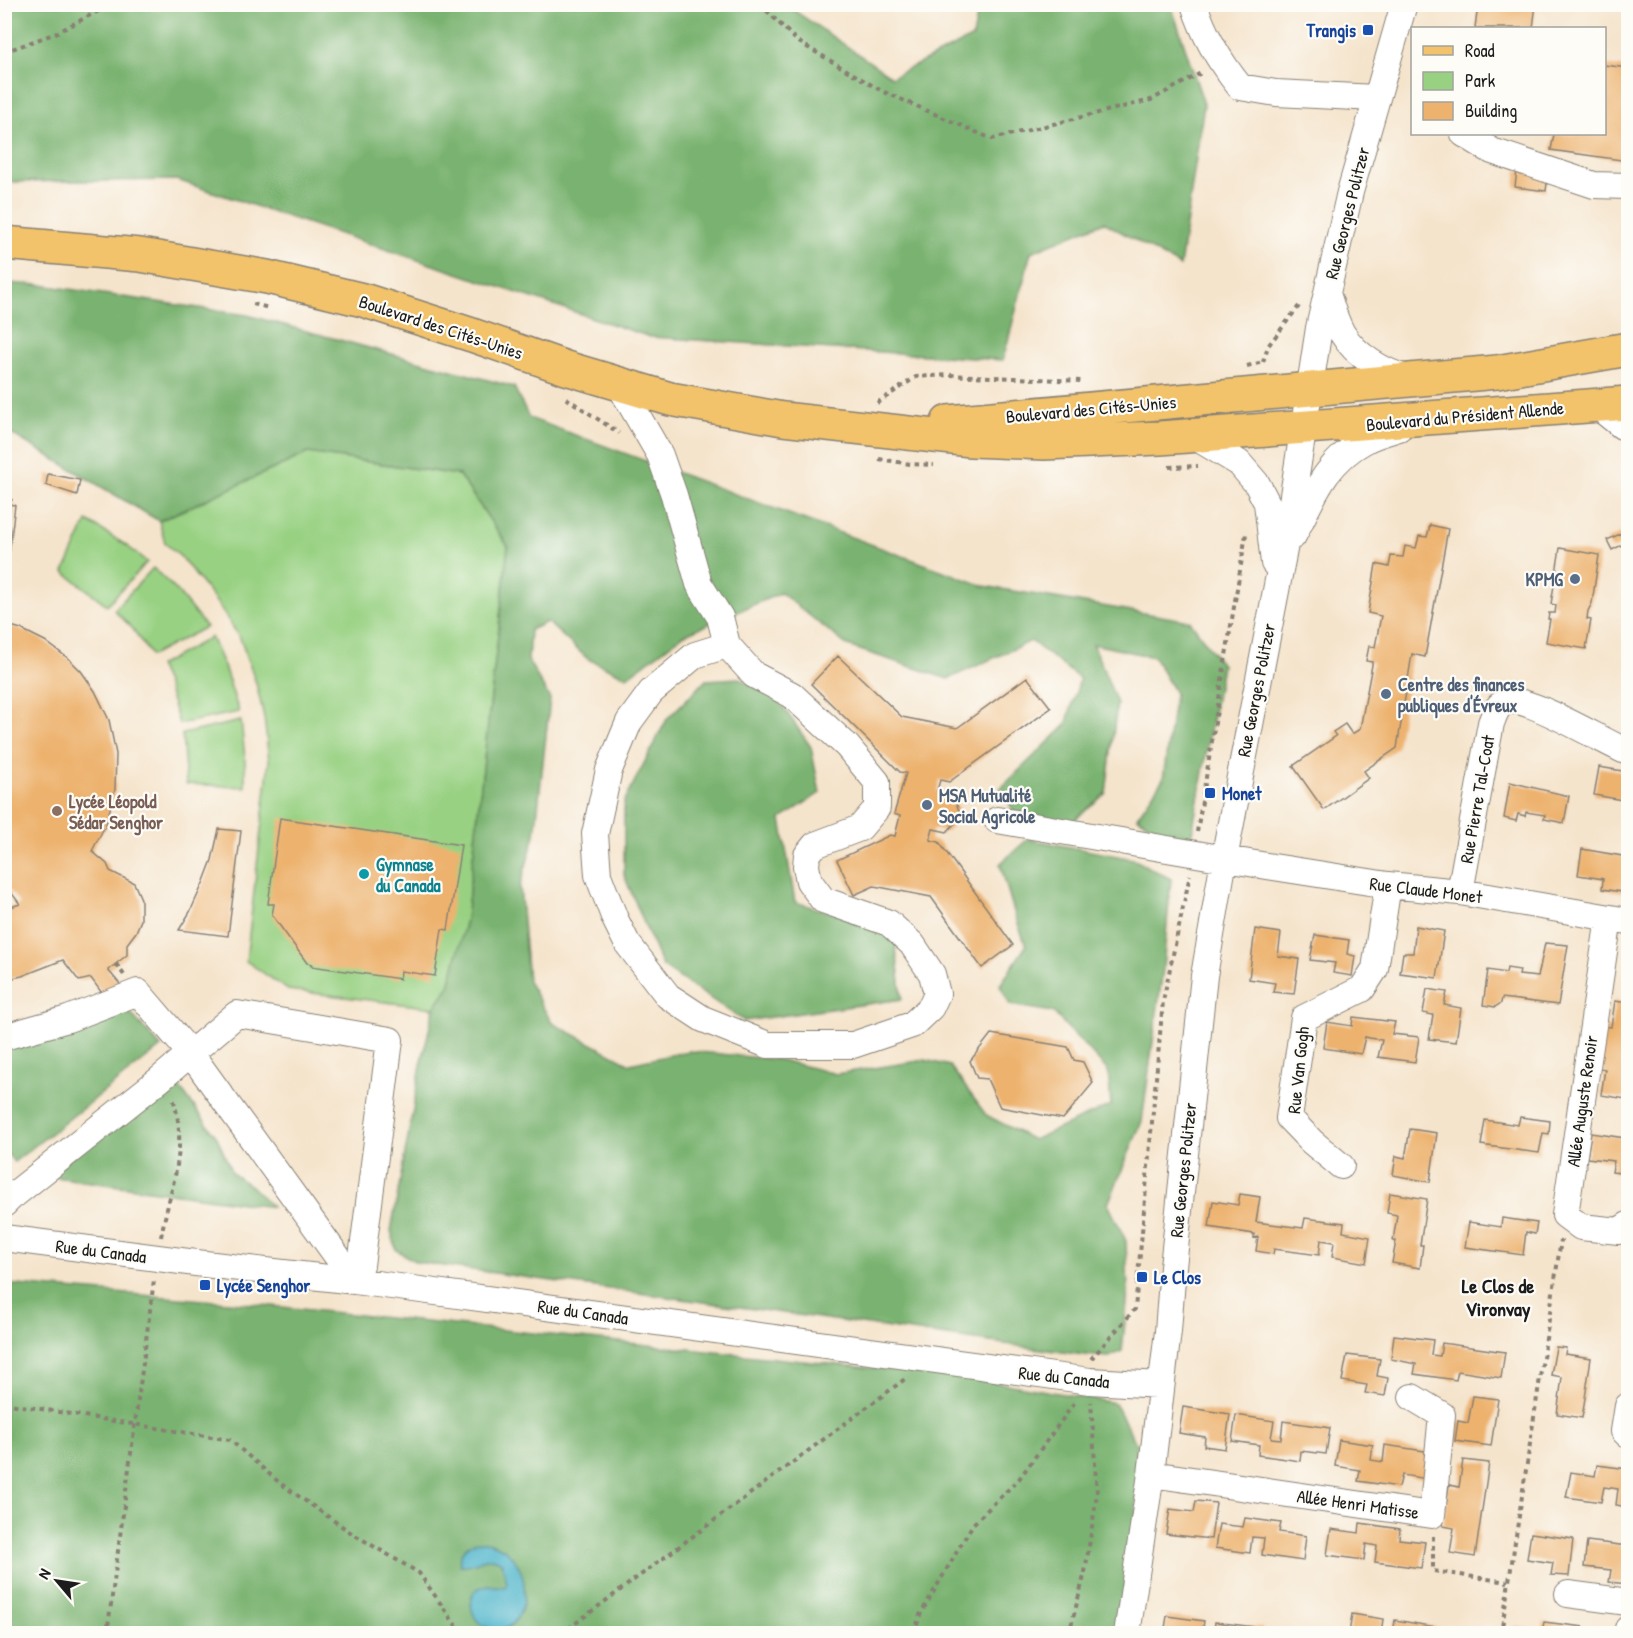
<svg xmlns="http://www.w3.org/2000/svg" width="1633" height="1638" viewBox="0 0 1633 1638" font-family="'Patrick Hand',sans-serif">
<style>
.green{fill:#99d183;stroke:#5a7650;stroke-width:1.5}
.forest{fill:#7ab371;stroke:#4b6846;stroke-width:1.5}
.water{fill:#4cb4ca;stroke:#346873;stroke-width:1.5}
.building{fill:#edb26e}
.lines{fill:none;stroke-linecap:round;stroke-linejoin:round}
.minor-casing{stroke:#888074;stroke-width:28}
.major-casing{stroke:#888074;stroke-width:36}
.path{stroke:#888074;stroke-width:4;stroke-dasharray:4.5 4.5;stroke-linecap:butt}
.minor{stroke:#fff;stroke-width:26}
.major{stroke:#f2c36a;stroke-width:33}
.transit-dot{fill:#1a4fb4;stroke:#fdfcf7;stroke-width:2}
.service-dot{fill:#5c6f8a;stroke:#fdfcf7;stroke-width:2}
.education-dot{fill:#8d6e63;stroke:#fdfcf7;stroke-width:2}
.culture-dot{fill:#0f9aa8;stroke:#fdfcf7;stroke-width:2}
.labels{text-anchor:middle;dominant-baseline:central;stroke-width:4.5;stroke-linejoin:round;paint-order:stroke}
.transit-label{font-size:18px;font-weight:bold;fill:#164399;stroke:#fdfcf7;text-anchor:start}
.street-label{font-size:18px;fill:#1c1c1c;stroke:#fdfcf7}
.service-label{font-size:18px;font-weight:bold;fill:#4e5e75;stroke:#fdfcf7;text-anchor:start}
.education-label{font-size:18px;font-weight:bold;fill:#785e54;stroke:#fdfcf7;text-anchor:start}
.culture-label{font-size:18px;font-weight:bold;fill:#0d838f;stroke:#fdfcf7;text-anchor:start}
.neighbourhood-label{font-size:20px;font-weight:bold;fill:#1c1c1c;stroke:#fdfcf7}
</style>
<rect width="100%" height="100%" fill="#fdfcf7"/>
<filter id="ink" filterUnits="userSpaceOnUse"><feTurbulence type="fractalNoise" baseFrequency=".0167" numOctaves="2"/><feDisplacementMap in="SourceGraphic" scale="12" xChannelSelector="R" yChannelSelector="G"/><feConvolveMatrix kernelMatrix="1 2 1 2 8 2 1 2 1" color-interpolation-filters="sRGB"/></filter>
<filter id="wash" filterUnits="userSpaceOnUse"><feTurbulence type="fractalNoise" baseFrequency=".008" numOctaves="4" result="noise"/><feDisplacementMap in="SourceGraphic" scale="24" xChannelSelector="R" yChannelSelector="G"/><feGaussianBlur stdDeviation="1.35" result="paint"/><feColorMatrix in="noise" values="0 0 0 0 0 0 0 0 0 0 0 0 0 0 0 0 0 1.4 0 .05"/><feComposite in="paint" operator="in"/></filter>
<g filter="url(#wash)">
<rect width="100%" height="100%" fill="#f5e4cc"/>
<path class="green" d="M308,453L459,475L508,546L466,920L449,986L434,1008L288,990L246,961L269,761L264,717L256,683L240,638L217,603L182,558L165,543L159,521Z
M87,521L126,545L147,562L107,605L64,572Z
M153,568L176,590L206,627L151,656L133,629L114,610Z
M211,637L225,669L239,712L179,724L166,683L158,666Z
M241,721L245,758V787L186,784L182,734Z"/>
<path class="forest" d="M4,5H786L892,77L973,37L979,5H1171L1204,104L1180,266L1104,222L1031,252L1003,360L650,337L177,180L5,182Z
M5,283L41,285L247,315L514,387L529,418L984,586L1190,621L1222,665L1191,839L1169,837L1137,817L1163,779L1175,693L1154,657L1093,644L1117,703L1106,793L1071,823L1015,813L1000,789L1066,725L1080,679L1031,641L948,679L848,646L781,593L683,635L627,677L588,659L547,622L530,630L528,660L550,699L535,835L520,886L528,981L552,1023L630,1064L689,1051L781,1060L836,1074L925,1060L950,1066L986,1115L1033,1140L1111,1105L1108,1071L1053,1012L1010,1005L1000,985L1026,946L1015,915L1000,864L1028,839L1133,859L1171,879L1163,969L1142,1121L1108,1204L1126,1241L1128,1293L1122,1351L1109,1357L1084,1355L416,1262L396,1250L391,1231L421,1065L434,1008L449,986L466,920L508,546L459,475L308,453L159,521L5,430Z
M739,678L779,701L811,747L820,793L781,819L795,902L894,931L902,999L744,1021L662,966L624,875V802L667,719L706,680Z
M123,1005L161,1047L14,1162L5,1151V1047Z
M174,1080L217,1137L232,1173L251,1186L272,1207L47,1176Z
M4,1284L253,1304L977,1379L1115,1403L1142,1455L1123,1633H5Z"/>
<path class="water" d="M479,1541C542,1546 533,1638 492,1629C485,1627 478,1623 474,1616C470,1607 470,1598 475,1590L487,1585L505,1587L507,1583L502,1563C488,1550 476,1568 460,1565C457,1552 468,1544 479,1541Z"/>
<g id="blocks">
<path class="building" d="M1478,4H1536L1533,28H1475Z
M1604,65L1628,68V161L1551,150L1554,134H1604Z
M1517,170L1548,175L1546,191L1515,187Z
M48,474L80,480L77,495L46,485Z
M4,490L12,500L8,504L15,505L6,581Z
M1430,525L1448,529L1425,657L1412,654L1397,748L1364,771L1369,778L1324,810L1293,766L1336,736L1333,732L1345,724L1352,734L1360,729L1372,665V662L1366,661L1369,646L1375,647L1381,616L1368,613L1376,564L1389,567L1391,556L1403,557L1405,546L1416,548L1419,536L1427,537Z
M1622,533L1626,543L1612,550L1607,540Z
M1560,548L1599,555L1592,603L1588,611L1587,619L1591,620L1586,649L1546,642L1550,619H1548L1549,613H1555L1556,605L1551,604Z
M4,624L21,629L45,641L69,659L81,671L95,691L109,720L116,754L115,790L106,824L92,851L107,864L110,871L134,883L141,899V920L136,932L127,944V955L108,970L125,990L104,996L91,978L79,981L63,960L22,976L4,980V909L20,904L4,883Z
M838,656L902,717L957,728L1027,677L1051,708L949,782L940,780L937,791L953,795L961,816L947,832L933,829L930,840L939,842L1013,945L982,968L931,897L874,886L854,895L837,860L890,835L895,836L900,816L894,814L906,773L900,772L811,684Z
M1599,767L1628,772V801L1594,795Z
M1510,782L1569,796L1564,823L1544,819L1545,815L1526,812L1525,816L1518,814L1516,821L1504,818Z
M280,818L461,845L448,930L442,929L435,976L401,971L400,979L311,966L312,964L307,963L272,915L274,904H268Z
M219,829L241,831L228,936L179,930L190,912L204,881L212,860Z
M1582,849L1628,857V893L1602,889L1603,879L1578,875Z
M1416,926L1444,931L1437,978L1400,973L1403,953H1413Z
M1255,929L1281,933L1278,956L1299,959L1294,994L1273,992L1275,983L1249,979Z
M1315,935L1349,940L1347,954L1355,956L1352,976L1333,973L1335,963L1310,960Z
M1545,943L1568,945L1558,1005L1502,998L1501,1003L1495,1007L1483,1005L1488,970L1506,973L1507,968L1520,970L1519,975L1538,977Z
M1427,989L1447,992L1444,1005L1461,1008L1456,1042L1429,1039L1433,1015L1423,1013Z
M1615,1001L1628,1003V1080L1626,1099L1601,1095L1605,1069L1594,1067L1600,1026L1611,1027Z
M1353,1017L1395,1022L1392,1034L1419,1037L1415,1062L1378,1057L1382,1040L1370,1038L1365,1037L1361,1054L1323,1048L1327,1022L1352,1026Z
M991,1034L1068,1047L1074,1060L1083,1062L1093,1083L1063,1119L1000,1107L987,1079L977,1078L970,1061Z
M1520,1117L1550,1121L1549,1134L1543,1133L1539,1153L1481,1145L1485,1120L1518,1125Z
M1410,1129L1437,1133L1430,1182L1393,1175L1396,1156L1405,1158Z
M1591,1133L1625,1138L1623,1155H1628V1174L1612,1172L1614,1161L1587,1158Z
M1390,1193L1427,1199L1420,1245H1423L1420,1268L1392,1263L1396,1241H1393L1397,1215L1387,1213Z
M1240,1194L1260,1197L1256,1222L1303,1228L1305,1218L1344,1223L1343,1232L1370,1237L1366,1263L1332,1257L1334,1242L1321,1240L1319,1255L1274,1249L1273,1254L1256,1251L1258,1237L1254,1238V1234L1209,1227L1213,1201L1238,1205Z
M1502,1218L1537,1223L1535,1234L1526,1232L1523,1255L1465,1247L1469,1222L1501,1227Z
M1394,1335L1433,1340L1431,1355L1440,1356L1442,1343L1505,1352L1501,1378L1458,1371L1456,1380L1414,1374L1416,1364L1391,1359Z
M1556,1347L1566,1348L1565,1354L1591,1358L1582,1418L1557,1414L1562,1377L1551,1375Z
M1347,1355L1380,1359L1377,1376L1388,1378L1385,1396L1365,1393L1367,1385L1342,1381Z
M1473,1396L1498,1399L1491,1446L1455,1441L1458,1421L1468,1423Z
M1183,1407L1230,1414L1225,1449L1204,1446L1205,1437L1179,1433Z
M1236,1415L1274,1421L1271,1438L1281,1439L1283,1421L1330,1428L1326,1454L1301,1451L1300,1461L1258,1455L1259,1445L1232,1441Z
M1339,1440L1373,1445L1371,1460L1383,1462L1385,1445L1431,1452L1428,1479L1402,1475L1399,1487L1358,1481L1360,1470L1335,1466Z
M1463,1460L1489,1463L1475,1557L1450,1553L1454,1528L1443,1526L1449,1485L1459,1487Z
M1597,1465L1628,1469V1507L1616,1505L1618,1489L1604,1487L1601,1502L1566,1497L1571,1472L1595,1476Z
M1196,1501L1216,1503L1211,1539L1166,1534L1170,1509L1194,1512Z
M1245,1518L1281,1523L1279,1532L1306,1536L1303,1561L1262,1555L1264,1538L1252,1537L1250,1553L1215,1548L1219,1524L1243,1527Z
M1360,1523L1400,1529L1399,1539L1425,1542L1421,1568L1375,1562L1377,1546L1366,1544L1364,1560L1327,1555L1331,1529L1359,1533Z
M1531,1533L1573,1539L1569,1576L1551,1575L1553,1563L1527,1559Z
M1587,1541L1628,1546V1584L1609,1582L1611,1570L1584,1567Z
M1352,1614L1383,1619L1381,1634H1349Z
M1167,1616L1204,1621L1202,1634H1164Z
M1395,1620L1442,1628L1441,1634H1393Z
M1215,1622L1262,1628L1261,1634H1214Z
M1544,1622L1584,1627L1583,1634H1515L1516,1627L1542,1631Z"/>
</g>
</g>
<g filter="url(#ink)">
<use href="#blocks" fill-opacity="0" stroke="#888074" stroke-width="1.5"/>
<g class="lines">
<g class="minor-casing">
<path id="minor" d="M1194,4C1204,36 1219,61 1240,87L1276,93L1376,98
M1464,134L1492,151L1594,185L1628,186
M1327,293C1331,306 1335,321 1342,333C1356,356 1383,372 1407,378
M619,384L660,455L674,495L699,584L720,617L727,645L695,655L651,692L629,722L609,770L595,834L598,875L615,919L627,943L668,996L703,1019L768,1045H853L912,1025L931,1007L937,994L932,974L912,944L889,923L823,900L809,881L806,866L807,855L815,845L860,828L877,808V782L847,746L792,695L754,675L727,645
M1596,405L1622,426L1628,428
M1194,436L1239,463L1257,484L1267,503L1274,563
M1293,536C1313,498 1324,463 1364,441C1374,435 1387,432 1399,428
M997,820L1267,866L1388,885L1460,892L1628,921
M1460,892L1491,723C1494,716 1496,707 1503,703C1522,691 1606,744 1628,752
M1609,918L1565,1215L1581,1227L1619,1231L1628,1225
M4,1037L68,1019L138,992L191,1054L355,1281
M1341,1166L1312,1142L1289,1118L1304,1018L1362,989L1375,969L1388,885
M4,1204L10,1198L159,1080L237,1014L390,1040L361,1265L355,1281
M4,1238L196,1263L355,1281L1090,1381L1161,1385
M1628,1406L1624,1431L1628,1435
M1151,1474L1432,1515L1442,1415L1412,1397
M1568,1594L1628,1602
M1127,1634L1151,1474L1168,1331L1173,1267L1204,976L1224,859L1287,534L1319,328L1350,192L1404,4
M1628,1634V1629"/>
</g>
<g class="major-casing">
<path id="major" d="M4,243L140,255L267,277L363,300L472,335L566,368L670,399L783,419L971,440L1044,443L1160,438L1628,403
M948,422L1497,372L1628,349"/>
</g>
<path class="path" d="M760,4L797,41L882,91L992,139L1151,100L1201,73
M4,52L56,33L112,4
M253,304L269,308
M1263,362L1268,346L1299,306
M1247,366L1263,362
M566,398L619,433
M877,403L916,377L949,375L1081,381
M879,459L910,464L934,465
M1169,467L1198,466
M1197,832L1246,534
M116,964L124,975
M161,1237C170,1186 189,1152 173,1098
M1091,1359L1135,1309L1163,1001L1190,875
M4,1403L230,1440L281,1484L353,1534L419,1573L462,1634
M1433,1536V1571L1508,1582
M107,1634L154,1280
M561,1634L905,1379
M914,1634L920,1615L973,1524L1019,1479L1075,1402
M1069,1634L1085,1572L1097,1494L1091,1402
M1501,1634L1561,1240"/>
<use href="#minor" class="minor"/>
<use href="#major" class="major"/>
</g>
</g>
<g class="transit-dot">
<rect x="1362" y="24" width="12" height="12" rx="3"/>
<rect x="1204" y="787" width="12" height="12" rx="3"/>
<rect x="1136" y="1271" width="12" height="12" rx="3"/>
<rect x="199" y="1279" width="12" height="12" rx="3"/>
</g>
<g class="service-dot">
<circle cx="1575" cy="579" r="6"/>
<circle cx="1386" cy="694" r="6"/>
<circle cx="927" cy="805" r="6"/>
</g>
<circle class="education-dot" cx="57" cy="811" r="6"/>
<circle class="culture-dot" cx="364" cy="874" r="6"/>
<g class="labels">
<g class="transit-label">
<text x="1356" y="30" text-anchor="end">Trangis</text>
<text x="1222" y="793">Monet</text>
<text x="1154" y="1277">Le Clos</text>
<text x="217" y="1285">Lycée Senghor</text>
</g>
<g class="street-label">
<text transform="translate(1347 213) rotate(-76)">Rue Georges Politzer</text>
<text transform="translate(441 327) rotate(18)">Boulevard des Cités-Unies</text>
<text transform="translate(1091 409) rotate(-5)">Boulevard des Cités-Unies</text>
<text transform="translate(1465 416) rotate(-5)">Boulevard du Président Allende</text>
<text transform="translate(1256 690) rotate(-79)">Rue Georges Politzer</text>
<text transform="translate(1477 799) rotate(-80)">Rue Pierre Tal-Coat</text>
<text transform="translate(1426 890) rotate(7)">Rue Claude Monet</text>
<text transform="translate(1298 1070) rotate(-84)">Rue Van Gogh</text>
<text transform="translate(1582 1101) rotate(-82)">Allée Auguste Renoir</text>
<text transform="translate(1183 1170) rotate(-84)">Rue Georges Politzer</text>
<text transform="translate(101 1251) rotate(7)">Rue du Canada</text>
<text transform="translate(583 1312) rotate(8)">Rue du Canada</text>
<text transform="translate(1064 1377) rotate(6)">Rue du Canada</text>
<text transform="translate(1358 1504) rotate(8)">Allée Henri Matisse</text>
</g>
<g class="service-label">
<text x="1563" y="579" text-anchor="end">KPMG</text>
<text x="1398" y="684">Centre des finances<tspan x="1398" dy="21">publiques d'Évreux</tspan></text>
<text x="939" y="795">MSA Mutualité<tspan x="939" dy="21">Social Agricole</tspan></text>
</g>
<g class="education-label">
<text x="69" y="801">Lycée Léopold<tspan x="69" dy="21">Sédar Senghor</tspan></text>
</g>
<g class="culture-label">
<text x="376" y="864">Gymnase<tspan x="376" dy="21">du Canada</tspan></text>
</g>
<g class="neighbourhood-label">
<text x="1498" y="1285">Le Clos de<tspan x="1498" dy="23">Vironvay</tspan></text>
</g>
</g>
<rect width="1633" height="1638" fill="none" stroke="#fdfcf7" stroke-width="24"/>
<rect x="1411" y="27" width="195" height="108" fill="#fdfcf7" stroke="#a3a29f" stroke-width="1.5"/>
<rect x="1423" y="46" width="30" height="9" fill="#f2c36a" stroke="#a3a29f" stroke-width="1.5"/>
<text x="1465" y="57" font-size="18" fill="#1c1c1c">Road</text>
<rect x="1423" y="72" width="30" height="18" fill="#99d183" stroke="#a3a29f" stroke-width="1.5"/>
<text x="1465" y="87" font-size="18" fill="#1c1c1c">Park</text>
<rect x="1423" y="102" width="30" height="18" fill="#edb26e" stroke="#a3a29f" stroke-width="1.5"/>
<text x="1465" y="117" font-size="18" fill="#1c1c1c">Building</text>
<g transform="translate(57 1581) rotate(299)" stroke="#fdfcf7" stroke-width="4.5" paint-order="stroke">
<path d="M0-4.5L10 22L0 15L-10 22Z" fill="#1c1c1c"/>
<text y="-9" font-size="16" font-weight="bold" text-anchor="middle" fill="#1c1c1c">N</text>
</g>
</svg>
